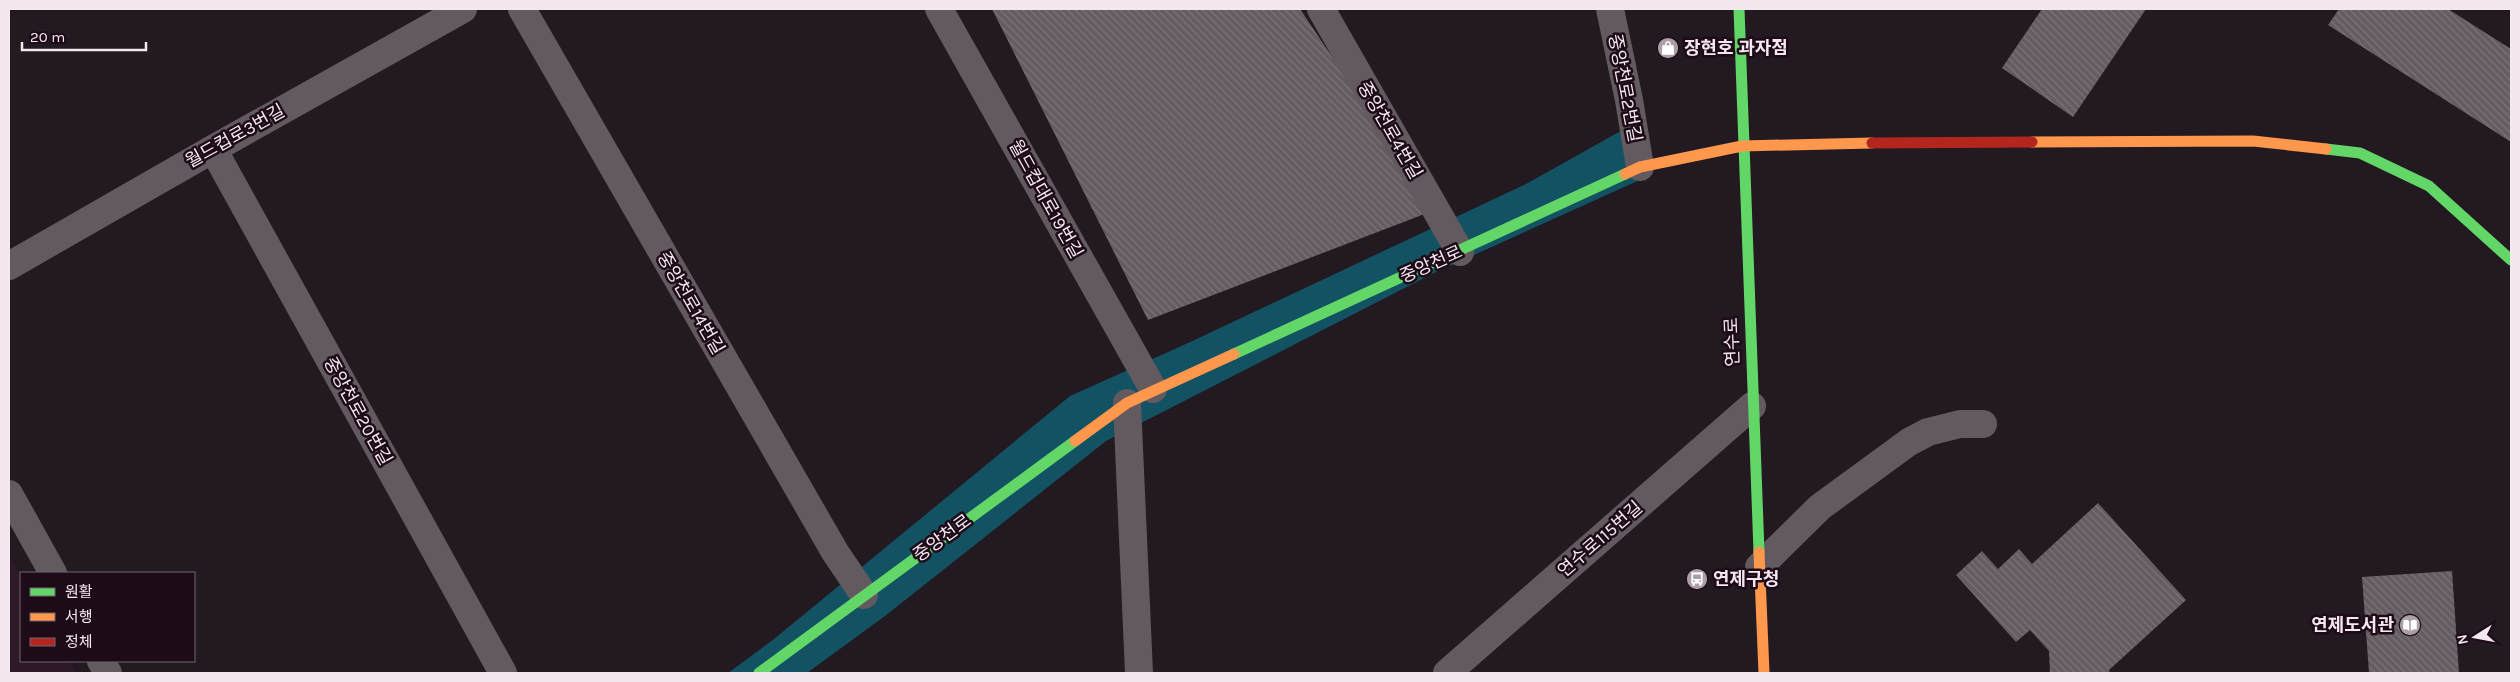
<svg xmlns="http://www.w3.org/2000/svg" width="2520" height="682" viewBox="0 0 2520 682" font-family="Karla,'Noto Sans KR',sans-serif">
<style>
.built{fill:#2e1928}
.water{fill:#125262}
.building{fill:url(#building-back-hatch)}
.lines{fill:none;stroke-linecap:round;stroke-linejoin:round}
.street{stroke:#635a60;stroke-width:28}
.fast{stroke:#63d668;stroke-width:11}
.slow{stroke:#ff974d;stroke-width:11}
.jam{stroke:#b3261e;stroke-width:11}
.labels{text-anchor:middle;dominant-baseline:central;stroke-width:5;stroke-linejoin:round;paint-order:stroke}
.poi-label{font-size:18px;font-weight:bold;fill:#f4e7f0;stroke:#1d0c18;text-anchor:start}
.street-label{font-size:18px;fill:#f4e7f0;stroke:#1d0c18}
</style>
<defs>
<pattern id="building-back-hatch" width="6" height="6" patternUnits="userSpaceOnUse" patternTransform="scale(1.25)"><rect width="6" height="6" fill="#645c61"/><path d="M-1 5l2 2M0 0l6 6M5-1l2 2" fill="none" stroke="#7b7378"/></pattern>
</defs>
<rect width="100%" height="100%" fill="#231920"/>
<path class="built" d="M9,555L21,577V661H69L76,673H9Z"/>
<path class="water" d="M1626,128L1653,174L1432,274L1106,441L885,616L807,673H728L774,639L1070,396L1188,343L1526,184Z"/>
<path class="building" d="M992,9H1300L1435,210L1148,320Z
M2042,9H2146L2073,117L2002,68Z
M2339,9H2448L2511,49V142L2328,25Z
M2098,503L2186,600L2109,670L2110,673H2050L2049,651L2030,630L2016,642L1956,575L1982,551L1998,569L2019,549L2032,564Z
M2452,571L2459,673H2369L2362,577Z"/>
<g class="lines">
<path class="street" d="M522,9L835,552L864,595
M939,9L1153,389
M1321,9L1460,252
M1610,9L1629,100L1640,167
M213,149L503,673
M9,266L213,149L463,9
M1127,403L1139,673
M9,494L53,573
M1759,567L1820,507L1909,442L1928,432L1960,424H1983
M101,661L108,673
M1447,673L1752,406"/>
<path class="fast" d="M1739,9L1759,552
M2326,149L2360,153L2429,186L2511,260
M1234,354L1625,174
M759,673L1075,441"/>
<path class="slow" d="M2032,142L2253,141L2326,149
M1625,174L1640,167L1742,146L1872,143
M1075,441L1127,403L1234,354
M1759,552L1764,673"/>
<path class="jam" d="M1872,143L2032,142"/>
</g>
<defs>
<g id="shop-disc" transform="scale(1.125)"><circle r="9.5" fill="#ab9fa7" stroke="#1d0c18"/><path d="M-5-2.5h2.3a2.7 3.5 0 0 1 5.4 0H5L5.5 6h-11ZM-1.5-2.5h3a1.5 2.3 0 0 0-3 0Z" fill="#fff"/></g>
<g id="bus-disc" transform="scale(1.125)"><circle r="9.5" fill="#ab9fa7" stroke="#1d0c18"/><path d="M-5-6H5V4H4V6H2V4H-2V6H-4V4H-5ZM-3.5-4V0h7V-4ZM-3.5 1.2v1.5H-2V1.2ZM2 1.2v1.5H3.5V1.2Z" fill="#fff"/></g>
<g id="library-disc" transform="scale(1.125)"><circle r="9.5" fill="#ab9fa7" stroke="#1d0c18"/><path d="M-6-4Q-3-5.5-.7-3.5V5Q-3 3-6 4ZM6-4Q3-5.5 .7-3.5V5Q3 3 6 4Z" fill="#fff"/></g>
</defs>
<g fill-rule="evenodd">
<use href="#shop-disc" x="1668" y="48"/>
<use href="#bus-disc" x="1697" y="579"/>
<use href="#library-disc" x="2410" y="625"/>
</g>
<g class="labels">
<g class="poi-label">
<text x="1684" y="48">장현호 과자점</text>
<text x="1713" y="579">연제구청</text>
<text x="2394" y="625" text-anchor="end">연제도서관</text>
</g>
<g class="street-label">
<text transform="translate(1625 88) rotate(79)">중앙천로2번길</text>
<text transform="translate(1390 130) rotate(60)">중앙천로4번길</text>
<text transform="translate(235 136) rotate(-29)">월드컵로3번길</text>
<text transform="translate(1046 199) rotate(61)">월드컵대로19번길</text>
<text transform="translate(1431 264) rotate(-24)">중앙천로</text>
<text transform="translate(691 303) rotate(60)">중앙천로14번길</text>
<text transform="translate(1732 342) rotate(-92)">연수로</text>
<text transform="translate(358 411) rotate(61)">중앙천로20번길</text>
<text transform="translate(942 538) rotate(-36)">중앙천로</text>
<text transform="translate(1600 539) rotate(-41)">연수로115번길</text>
</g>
</g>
<rect width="2520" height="682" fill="none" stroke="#f4e7f0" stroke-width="20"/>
<rect x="20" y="572" width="175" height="90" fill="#1d0c18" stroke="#73646e"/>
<rect x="30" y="588" width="25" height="8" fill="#63d668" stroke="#73646e"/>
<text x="65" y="597" font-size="15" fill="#f4e7f0">원활</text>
<rect x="30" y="613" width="25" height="8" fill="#ff974d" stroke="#73646e"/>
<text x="65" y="622" font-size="15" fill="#f4e7f0">서행</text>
<rect x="30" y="638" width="25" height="8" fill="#b3261e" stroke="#73646e"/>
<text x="65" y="647" font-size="15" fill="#f4e7f0">정체</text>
<g transform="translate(2475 637) rotate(259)" stroke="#1d0c18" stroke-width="4" paint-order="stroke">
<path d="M0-4L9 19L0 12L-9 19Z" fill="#f4e7f0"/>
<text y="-8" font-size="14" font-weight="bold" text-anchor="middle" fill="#f4e7f0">N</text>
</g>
<path d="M22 42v8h124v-8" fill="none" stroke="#f4e7f0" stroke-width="2.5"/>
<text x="30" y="42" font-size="15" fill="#f4e7f0" stroke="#1d0c18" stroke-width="4" paint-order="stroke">20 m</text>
</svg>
